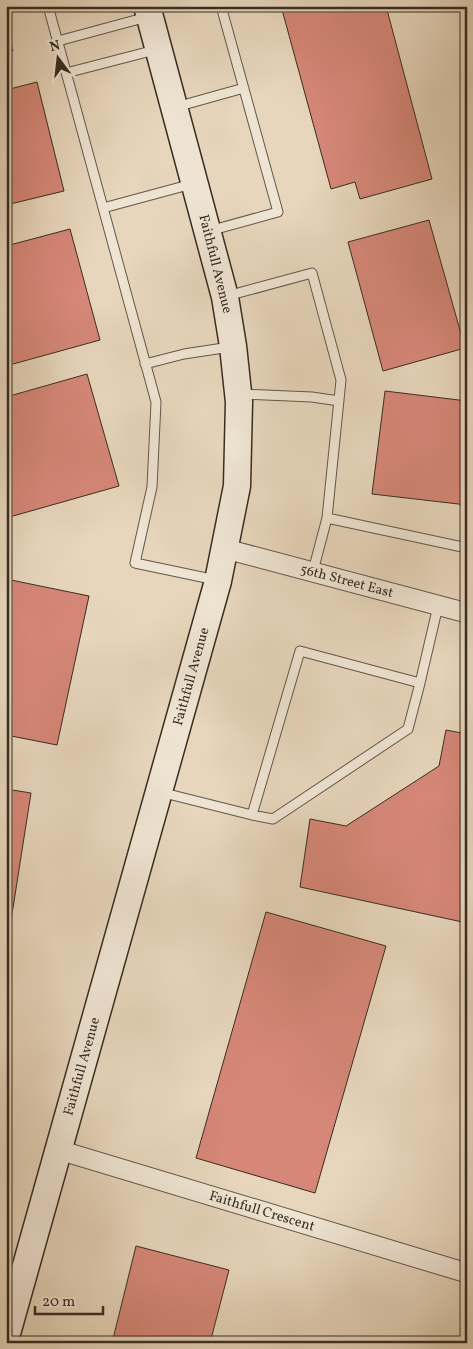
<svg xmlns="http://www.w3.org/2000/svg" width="473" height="1349" viewBox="0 0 473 1349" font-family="Vollkorn,serif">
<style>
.building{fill:#d68778;stroke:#372d22}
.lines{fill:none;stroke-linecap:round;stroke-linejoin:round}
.lane-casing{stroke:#635748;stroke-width:11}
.street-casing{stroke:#635748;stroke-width:21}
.secondary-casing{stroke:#372d22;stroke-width:29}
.lane{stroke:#efe4d3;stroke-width:9}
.street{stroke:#efe4d3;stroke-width:19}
.secondary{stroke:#efe4d3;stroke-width:26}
.labels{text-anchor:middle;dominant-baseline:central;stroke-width:4;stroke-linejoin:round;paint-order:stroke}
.street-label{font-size:14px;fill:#372d22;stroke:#efe4d3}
</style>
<rect width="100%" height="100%" fill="#e7d6bc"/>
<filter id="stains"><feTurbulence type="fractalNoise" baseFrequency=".004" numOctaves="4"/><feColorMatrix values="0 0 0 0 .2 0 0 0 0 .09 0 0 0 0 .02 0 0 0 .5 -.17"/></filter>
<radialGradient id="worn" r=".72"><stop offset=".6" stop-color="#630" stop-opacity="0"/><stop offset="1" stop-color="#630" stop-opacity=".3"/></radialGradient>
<path class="building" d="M281,6H386L432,179L360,199L355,182L331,189Z
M6,24L13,51L6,53Z
M37,82L64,191L6,205V90Z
M429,220L465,348L383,371L348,242Z
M70,229L100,340L6,366V246Z
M87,374L119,486L6,518V397Z
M385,391L467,401V505L372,494Z
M6,579L89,596L57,745L6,735Z
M446,730L467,734V923L300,887L310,819L346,826L439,766Z
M6,789L31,793L10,927L6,926Z
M266,912L386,946L315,1193L196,1158Z
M136,1246L229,1270L210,1343H112Z"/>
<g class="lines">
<g class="lane-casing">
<path id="lane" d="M48,6L156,402L152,487L135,563L216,580
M58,41L147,17
M66,73L155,50
M176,107L244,88
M103,208L192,184
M209,231L278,212L221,6
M227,296L312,273L341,380L327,518L313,571
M145,364L184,354L230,347
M241,394L312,397L339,401
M327,518L467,548
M160,792L252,815L300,651L420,683L438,606
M252,815L273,819L408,729L420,683"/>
</g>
<g class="street-casing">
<g id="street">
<path id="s1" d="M226,549L467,613"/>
<path id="s2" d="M59,1150L467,1273"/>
</g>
</g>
<g class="secondary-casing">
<g id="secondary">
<path id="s3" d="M6,1337L218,581L237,486L239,402L233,346L225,297L147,6"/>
</g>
</g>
<use href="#lane" class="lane"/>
<use href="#street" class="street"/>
<use href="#secondary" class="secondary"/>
</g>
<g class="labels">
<g class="street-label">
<text transform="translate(215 264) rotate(76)">Faithfull Avenue</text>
<text stroke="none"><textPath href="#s1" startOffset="125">56th Street East</textPath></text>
<text stroke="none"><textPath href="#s3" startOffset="686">Faithfull Avenue</textPath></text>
<text stroke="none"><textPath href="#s3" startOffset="281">Faithfull Avenue</textPath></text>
<text stroke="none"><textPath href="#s2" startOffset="212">Faithfull Crescent</textPath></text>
</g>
</g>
<rect width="473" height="1349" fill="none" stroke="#e7d6bc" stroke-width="25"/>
<rect x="8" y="8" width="458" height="1334" fill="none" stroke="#372d22" stroke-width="2.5"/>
<rect x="12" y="12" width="448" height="1324" fill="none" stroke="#372d22"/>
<g transform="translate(58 58) rotate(345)" stroke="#efe4d3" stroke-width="4" paint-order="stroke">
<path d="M0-4L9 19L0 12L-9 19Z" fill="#372d22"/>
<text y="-8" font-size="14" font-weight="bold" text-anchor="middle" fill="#372d22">N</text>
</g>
<path d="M35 1306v8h68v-8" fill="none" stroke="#372d22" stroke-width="2.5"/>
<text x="42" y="1306" font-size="15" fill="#372d22" stroke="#efe4d3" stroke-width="4" paint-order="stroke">20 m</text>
<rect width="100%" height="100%" filter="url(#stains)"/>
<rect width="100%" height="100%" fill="url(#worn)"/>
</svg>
